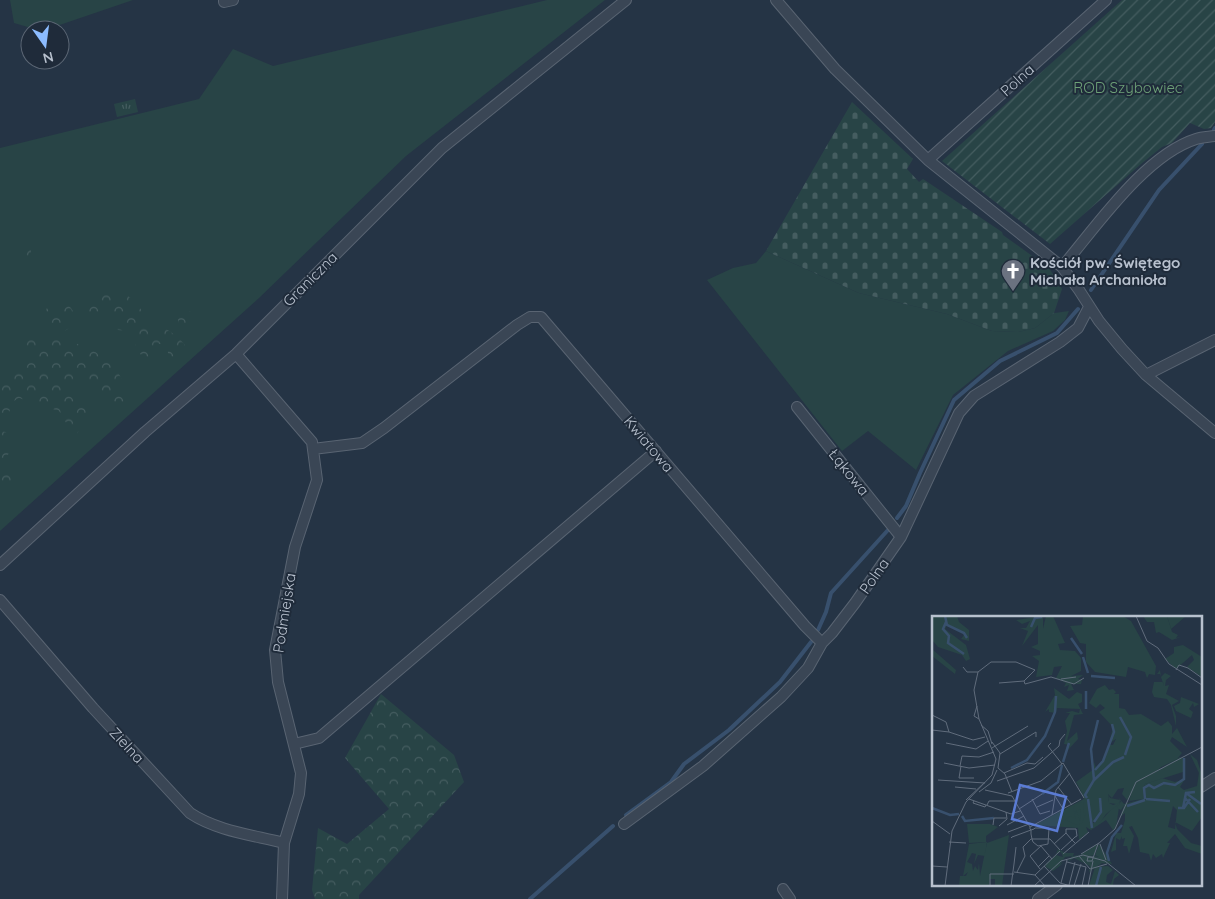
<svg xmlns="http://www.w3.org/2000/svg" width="1215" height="899" viewBox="0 0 1215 899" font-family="Quicksand,sans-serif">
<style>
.grass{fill:#284446}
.forest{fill:url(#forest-crowns)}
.cemetery{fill:url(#cemetery-stones)}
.park{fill:url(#park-tufts)}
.garden{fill:url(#garden-furrows)}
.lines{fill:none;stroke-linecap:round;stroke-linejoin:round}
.stream{stroke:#38506d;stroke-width:4}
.street-casing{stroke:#596472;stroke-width:12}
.street{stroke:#3a4655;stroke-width:10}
.labels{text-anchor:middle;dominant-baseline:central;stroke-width:4;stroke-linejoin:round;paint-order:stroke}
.street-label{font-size:15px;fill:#b8c1ce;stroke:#1f2b3a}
.park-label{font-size:15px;fill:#6da077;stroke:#1f2b3a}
.poi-label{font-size:15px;font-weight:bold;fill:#b8c1ce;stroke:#1f2b3a;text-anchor:start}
.inset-river{fill:none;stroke:#38506d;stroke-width:2.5}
.inset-road{fill:none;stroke:#606c7c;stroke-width:1}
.view{fill:#5b7cd4;fill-opacity:0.15;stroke:#5b7cd4;stroke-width:2.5}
.inset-edge{fill:none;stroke:#b8c1ce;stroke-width:2.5}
</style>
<defs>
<pattern id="forest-crowns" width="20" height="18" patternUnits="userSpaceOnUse" patternTransform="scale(1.25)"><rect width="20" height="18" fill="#284446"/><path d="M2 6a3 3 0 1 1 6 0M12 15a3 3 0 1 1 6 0" fill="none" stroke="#455d60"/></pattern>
<pattern id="cemetery-stones" width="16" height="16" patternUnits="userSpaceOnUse" patternTransform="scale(1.25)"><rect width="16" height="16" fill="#284446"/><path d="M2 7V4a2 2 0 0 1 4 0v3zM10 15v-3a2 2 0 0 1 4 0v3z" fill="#455d60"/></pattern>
<pattern id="park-tufts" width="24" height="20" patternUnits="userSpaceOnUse" patternTransform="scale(1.25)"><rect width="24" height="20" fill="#284446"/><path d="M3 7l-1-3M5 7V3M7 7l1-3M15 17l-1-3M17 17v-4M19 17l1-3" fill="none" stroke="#455d60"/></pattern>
<pattern id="garden-furrows" width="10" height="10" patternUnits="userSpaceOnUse" patternTransform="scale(1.25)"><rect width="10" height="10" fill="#284446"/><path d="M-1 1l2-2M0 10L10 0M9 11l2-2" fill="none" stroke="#455d60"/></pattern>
</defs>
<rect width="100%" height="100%" fill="#253445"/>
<path class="grass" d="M10,0H133L45,30H38L14,23Z
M547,0H605L406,156L259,298L0,531V148L199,99L233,49L273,66Z
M766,251L859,293L947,314L992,331L1018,332L1035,328L1054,313L1069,311L1065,320L1053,331L1008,351L953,395L916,470L868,431L842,451L707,280L733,268L756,263Z"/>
<path class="forest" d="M24,245L31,247V254L37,260L33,263L18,253V246Z
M102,294L128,296L137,303L152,328C153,328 160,327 161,327C170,330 184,341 187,349C181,355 177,357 169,357L166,344H159L157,355L148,358L134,351L137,340L135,332L118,330L108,314L91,320L86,314L88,300Z
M44 317a15 15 0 1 1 30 0a15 15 0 1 1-30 0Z
M178 320a9 9 0 1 1 18 0a9 9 0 1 1-18 0Z
M35,336L48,340L55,336C75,343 103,351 116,369C122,378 126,390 131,400L117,406L108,391H97L89,385L80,382L72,395L93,408L76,435L68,426L59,411L19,398L14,401L5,421H0V368H20L25,358L22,337Z
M0,431L6,432L10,452L0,465Z
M12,474L16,483L11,487H1L0,502V476Z
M381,694L454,755L464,782L359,895V899H315L312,890L318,828L347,844L389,809L345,758Z"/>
<path class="cemetery" d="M852,102L913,159L907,169L919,182L923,179L1002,232L1003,235L1049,268L1062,289L1054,313L1035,328L1018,332L992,331L947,314L859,293L766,251Z"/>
<path class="park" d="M135,99L138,112L117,117L114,104Z"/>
<path class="garden" d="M1122,0H1215V122L1211,128L1204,129L1190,123L1172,143L1162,147L1141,164L1050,244L942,161Z"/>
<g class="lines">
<path class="stream" d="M1214,130L1215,128
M1091,290L1159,190L1202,144
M897,518L906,506L920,473L954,400L1000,361L1057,333L1078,309
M818,630L826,612L831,593L888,530
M626,815L671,782L684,764L729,730L780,682L811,642
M530,899L613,826"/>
<g class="street-casing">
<path id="street" d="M224,0V2L233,0
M776,0L835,69L928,160L1062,267L1079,290L1099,321L1122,349L1146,375L1215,433
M928,160L1106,0
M1062,267C1096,227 1145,155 1196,139C1202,137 1209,137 1215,136
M236,354L312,442L317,480L295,547L275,650L278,682L301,773L299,794L284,843L282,899
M1146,375L1215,340
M797,407L901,537
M313,449L362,443L384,428L517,325L530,317H541L805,626L822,643
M0,565L145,432L236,354L442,148L626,0
M0,600L93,708L190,813C217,831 253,835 284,843
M294,744L319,738L656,451
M1201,787L1215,778
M624,824L703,766L781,697L808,668L822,643L832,633L855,603L901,537L959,413L974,396L1060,342L1078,328L1089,307
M783,889L790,899
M1038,899L1057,885"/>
</g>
<use href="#street" class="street"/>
</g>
<defs>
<g id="church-pin" transform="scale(1.25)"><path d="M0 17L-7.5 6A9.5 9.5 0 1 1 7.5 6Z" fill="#6b7280" stroke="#1f2b3a"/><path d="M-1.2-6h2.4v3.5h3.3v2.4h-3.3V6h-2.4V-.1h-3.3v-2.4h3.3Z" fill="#fff"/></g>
</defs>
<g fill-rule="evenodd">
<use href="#church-pin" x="1013" y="271"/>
</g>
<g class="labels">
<g class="street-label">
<text transform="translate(1017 80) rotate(-42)">Polna</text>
<text transform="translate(310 279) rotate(-45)">Graniczna</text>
<text transform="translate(649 444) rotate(50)">Kwiatowa</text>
<text transform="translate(849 472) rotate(51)">Łąkowa</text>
<text transform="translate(874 576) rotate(-55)">Polna</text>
<text transform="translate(284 613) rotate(-81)">Podmiejska</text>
<text transform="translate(127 745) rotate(47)">Zielna</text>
</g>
<g class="park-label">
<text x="1128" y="87">ROD Szybowiec</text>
</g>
<g class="poi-label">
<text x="1030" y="262">Kościół pw. Świętego<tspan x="1030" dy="17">Michała Archanioła</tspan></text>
</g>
</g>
<g transform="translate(932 616)">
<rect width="270" height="270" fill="#253445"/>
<path d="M235,0H254L239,13ZM251,29L270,41V61L255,51L262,44L260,39L244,53L233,43L242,37V31ZM249,81L267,88L262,91L261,87L257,93L261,96L259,102L244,95L242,90L248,87ZM147,170L154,177L161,207L166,205L162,189L171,193L174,186L167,207L184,188L177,187L176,178L178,182L188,184L184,212L181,214L174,204L159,214L154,211L156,216L147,224L146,212L103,209L152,183ZM35,208H58L66,211L54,220V226L37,227ZM166,228L162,239H158L167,241L163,239L167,228L180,248L170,247L157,256L158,250L142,242L136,246L140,240L133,241L128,249L133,246L121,255L114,251V248L124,239L131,241L129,236L124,238L126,233L133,237H142L141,240L148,239Z" fill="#284446"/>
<path d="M0,0H25L27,6L37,14V25L29,23L32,19L30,15L15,9L13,13L34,29L38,43L34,45L30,39L6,31L0,24ZM111,0V13L114,0H121L133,27L126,28L128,34L143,35L149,42V55L139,60L151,59L146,63L150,64L149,68H139L142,74L135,75L137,69L132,71L134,67L124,62L130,50L122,51L120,59L104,61L107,45L100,40L108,39V35L99,31L106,28V9L90,30L96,15L88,12H94L98,5L90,8L84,4ZM151,0H191L199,5L224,50L223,59L217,58L215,62L213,56L196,51L194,61L163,56L154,46V28L148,27L138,10L150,9ZM211,0H235L240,16L246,19L244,22L249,21L240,24L227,16L224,17L222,6H215ZM0,33L24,54L23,58L0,40ZM228,54L229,61L233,57L239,60L234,64L233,70L237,69L234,78L247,85L240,89L244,100V110L239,89L235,83L222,81L220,76L222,66H231L232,70L228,58H225ZM173,69L177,74L181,73L184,76L182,78H187V92L193,93L197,99L209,98L229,110L236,105L240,110V118L245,112L255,131L240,121L238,125L250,137L245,143L229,151L195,184L190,178L192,172L186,173L180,182L176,178L177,187L181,189L189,186L186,181L192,188L211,183L213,168L230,162L243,166L253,163L248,171L252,174L265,170L267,157L258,138L265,144L269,156L270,201L260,215L243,206L245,213L259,227L270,230V238L253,232L243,218L235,227H238L231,242L230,238L224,242L221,238L219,245L217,238L208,236L206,222L200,210L197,211L202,220L197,238L195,230H191L193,222L190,223V220L188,224L184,222V234L179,236L184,217H189L193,204V197L188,201L192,189L189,194L185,192L188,187L174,198L168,207L158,205L154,177L149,175L144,166L162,153V146L164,152L171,146L177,129H181L184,123L177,127L181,111L167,96L173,92L168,88L164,92L157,87L165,73ZM241,190L245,194L243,213L236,211ZM122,72L137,83L145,76L150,78V86L146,88L151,98L142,99L135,125L145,116L146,123L135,135L138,129L132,128L135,115L133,105L138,97H133L140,95L147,97L148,93L125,92L124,97L117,96V93L113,96L123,79ZM149,186L152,187L151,197H154L150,207L145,209L133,204L138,200L144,203L142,198L145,196L148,205L149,193L142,196L141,191ZM55,226L53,240L46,239L42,248L44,238L40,237L35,246L40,248L41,255L43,250L46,254L47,247L48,260H34L36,256L31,260L37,228Z" fill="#284446" fill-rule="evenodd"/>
<path d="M248,141L253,144L251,156L213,168L211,183L197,185L203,168ZM77,219L70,270H63V263H58L57,270H27L28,260H48L55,227ZM176,250L181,254L175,259L174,266L179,268L183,255L187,259L182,263L181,269L185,270H157L163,251Z" fill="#284446"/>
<path class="inset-river" d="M13,0L15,9L32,17L35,22M14,6L11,13L17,20L16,27L32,38M99,11L103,2L110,1M139,22L150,38M151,41L156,57M159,60L183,62M154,93V75M188,101L199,121L193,139M131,146L137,127M79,152L95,144L113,120L123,96L124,80M163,154L171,145L182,116L180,108M161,165L181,146L192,141M254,177L269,188M110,178L126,166L130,149M155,182L153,179L162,164L159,133L166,104M253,182L266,196M156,183L160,212M213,183L212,172L217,169L222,172L232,167L243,169L252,163V142M214,183L238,185M195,190L213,184M0,192L18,199L27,198M246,192H252L258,183M251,192L254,177L263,176M30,200L33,205L62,202M162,206L169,196L168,182M177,245L175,237L180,221L190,209M164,270L169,251"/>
<path class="inset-road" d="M204,0L215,25L226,32L237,48L270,69M31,51L35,56H46M244,54L247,49L256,52L270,62M129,63L144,61M67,67L92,65M45,90L42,100L47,103M0,99L14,106L17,116L41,124L53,121M49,109L56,115L60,128M0,114L17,116M60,126L68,137L66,152M14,127L44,133L56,125M119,127L116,130L130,148M60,132L96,110M68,138L104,116V121M12,147L37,152L63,149M28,150L30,140L47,141L62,136M29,150L27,162H42M66,152L73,158L80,176M72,157L95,147L103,148L111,141M6,164L53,167M65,165L102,152L127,130L128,124L133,118M23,171L44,173M126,171L140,189M53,174L80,180L98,211V213L99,214V218L100,223L101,226L106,230L116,228L117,212H103L102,213L99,214L80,221L79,222L80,221M47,176L59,167L65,154M76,177L109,165L131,147L152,182M123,180L131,193M37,183L79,198L88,195M100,183L108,198L118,195M34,184L53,166M42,185L41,187L53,191L54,189M55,189L57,185H83M105,191L121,184M87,193L110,178M120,199L124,174L138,157M0,205L18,218M61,209L62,202H74M75,209L92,200M67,210L75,203L74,196M98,211L149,183M76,216L97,208M17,226L34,227M122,228L134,217M168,228L174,244M129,234L140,224L143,221L145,220L144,213H134V217L140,224L143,227M131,238L157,216M149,238L167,227M147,240L158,253L175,248M161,241H156L155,245H160L166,228L183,213L204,166L270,131M135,246L154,251L150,270M82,248L84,231M0,250L15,251M112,250L128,267L139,270M106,251L117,240M108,253L98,240L109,230L120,243M82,256L103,259L113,270M85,256L93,240L91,231L99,223H118L128,234M103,259L128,235M129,267L135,244M137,269L143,246M13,270L20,215L34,186L60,159L64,143L47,103L42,74L46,56L59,46H84L103,54L92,65L93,68L119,61L142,68L152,62M58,270V258H82M79,270L82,248M102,270L129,245L151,239L173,245L204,270M142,270L149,248M156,270L161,245"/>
<path class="view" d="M88,169L134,181L125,215L80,203Z"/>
<rect width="270" height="270" class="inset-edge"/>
</g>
<g transform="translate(45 45) rotate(166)"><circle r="24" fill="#1f2b3a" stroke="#5c6775"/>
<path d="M0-4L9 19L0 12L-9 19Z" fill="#8cbcff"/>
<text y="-8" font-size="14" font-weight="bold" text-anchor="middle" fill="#b8c1ce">N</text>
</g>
</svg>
